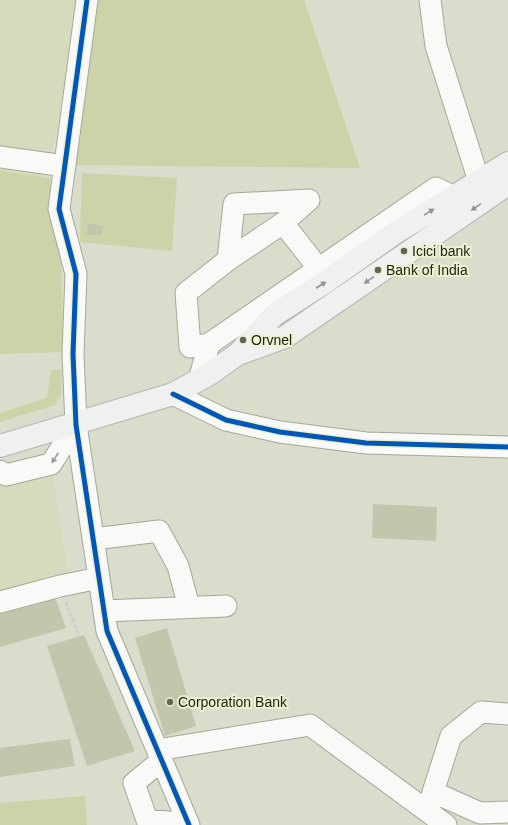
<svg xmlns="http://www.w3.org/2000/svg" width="508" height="825" viewBox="0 0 508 825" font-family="Arial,sans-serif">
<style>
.built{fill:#d6dbbd}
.green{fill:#ccd3a9}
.building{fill:#c2c6ad}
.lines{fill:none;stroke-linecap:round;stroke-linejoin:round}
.minor-casing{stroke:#a4a798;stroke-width:23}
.major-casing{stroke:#b1b6b1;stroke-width:24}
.path{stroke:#cecfca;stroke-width:2.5;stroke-dasharray:4 2;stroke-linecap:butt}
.minor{stroke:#f9faf7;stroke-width:21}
.major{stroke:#eff1f1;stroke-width:22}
.cycleway-casing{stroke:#ecf2d0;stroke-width:8}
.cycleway{stroke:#0057b8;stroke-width:5}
.oneway{fill:#92958f}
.oneway2{fill:#989a92}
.poi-dot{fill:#626556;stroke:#ecf2d0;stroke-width:1.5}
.labels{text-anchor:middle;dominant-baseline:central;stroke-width:4;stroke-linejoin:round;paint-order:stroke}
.poi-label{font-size:14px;fill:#212417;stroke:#ecf2d0;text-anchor:start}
</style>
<rect width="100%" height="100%" fill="#daddcb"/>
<path class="built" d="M0,0H81L59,124L44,180L0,177Z
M52,473L69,576L0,593V485Z"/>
<path class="green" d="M96,0H304L360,168L76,165Z
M0,171L50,178L51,208L61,246L63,352L0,354Z
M82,173L177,178L172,251L80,242Z
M51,370H61V395L55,405L0,422V413L47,398Z
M85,796L87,825H0V803Z"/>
<path class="building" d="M88,223L104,226L101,235H86Z
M373,504L437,507L436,541L372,538Z
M55,597L66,628L0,647V613Z
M167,628L196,726L165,736L135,638Z
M84,635L135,751L87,766L47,646Z
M70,739L75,766L0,777V748Z"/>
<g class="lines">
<g class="minor-casing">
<path id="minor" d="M87,0L59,209L76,274L73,354L76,425L107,631L189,825
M430,0L436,46L479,181
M0,157L65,166
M283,223L309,200L234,204L228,260L283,223L319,269
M209,344L190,347L186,293L228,260
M199,380L209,344L436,188L454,197
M173,394L226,420L280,432L366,443L508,447
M0,471L6,475L51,464L76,425
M94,539L159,531L178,566L189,607
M0,602L60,586L99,578
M104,611L226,606
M157,750L310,725L446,825
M162,760L134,783L147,820L188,824
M433,792L480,813L508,812
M427,811L451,736L481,712L508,714"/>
</g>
<g class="major-casing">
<path id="major" d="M241,353L285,337L508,184
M0,446L173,394L208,375L238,354L274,315L324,283L395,233L508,163"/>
</g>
<path class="path" d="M66,602L79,637"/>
<use href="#minor" class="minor"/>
<use href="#major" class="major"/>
<g class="cycleway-casing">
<path id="cycleway" d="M87,0L59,209L76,274L73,354L76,425L107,631L189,825
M173,394L226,420L280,432L366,443L508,447"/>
</g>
<use href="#cycleway" class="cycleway"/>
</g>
<defs><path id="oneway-solid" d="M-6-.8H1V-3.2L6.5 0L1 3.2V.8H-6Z"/></defs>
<g class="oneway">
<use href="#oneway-solid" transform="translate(476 207) rotate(145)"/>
<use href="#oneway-solid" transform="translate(429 212) rotate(-32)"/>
<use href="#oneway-solid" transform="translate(369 280) rotate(145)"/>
<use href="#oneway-solid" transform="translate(321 285) rotate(-33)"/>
</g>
<use class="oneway2" href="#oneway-solid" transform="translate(55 458) rotate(123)"/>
<g class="poi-dot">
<circle cx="404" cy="251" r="4"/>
<circle cx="378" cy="270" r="4"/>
<circle cx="243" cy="340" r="4"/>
<circle cx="170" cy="702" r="4"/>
</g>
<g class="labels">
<g class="poi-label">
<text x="412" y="251">Icici bank</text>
<text x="386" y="270">Bank of India</text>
<text x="251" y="340">Orvnel</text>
<text x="178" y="702">Corporation Bank</text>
</g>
</g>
</svg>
